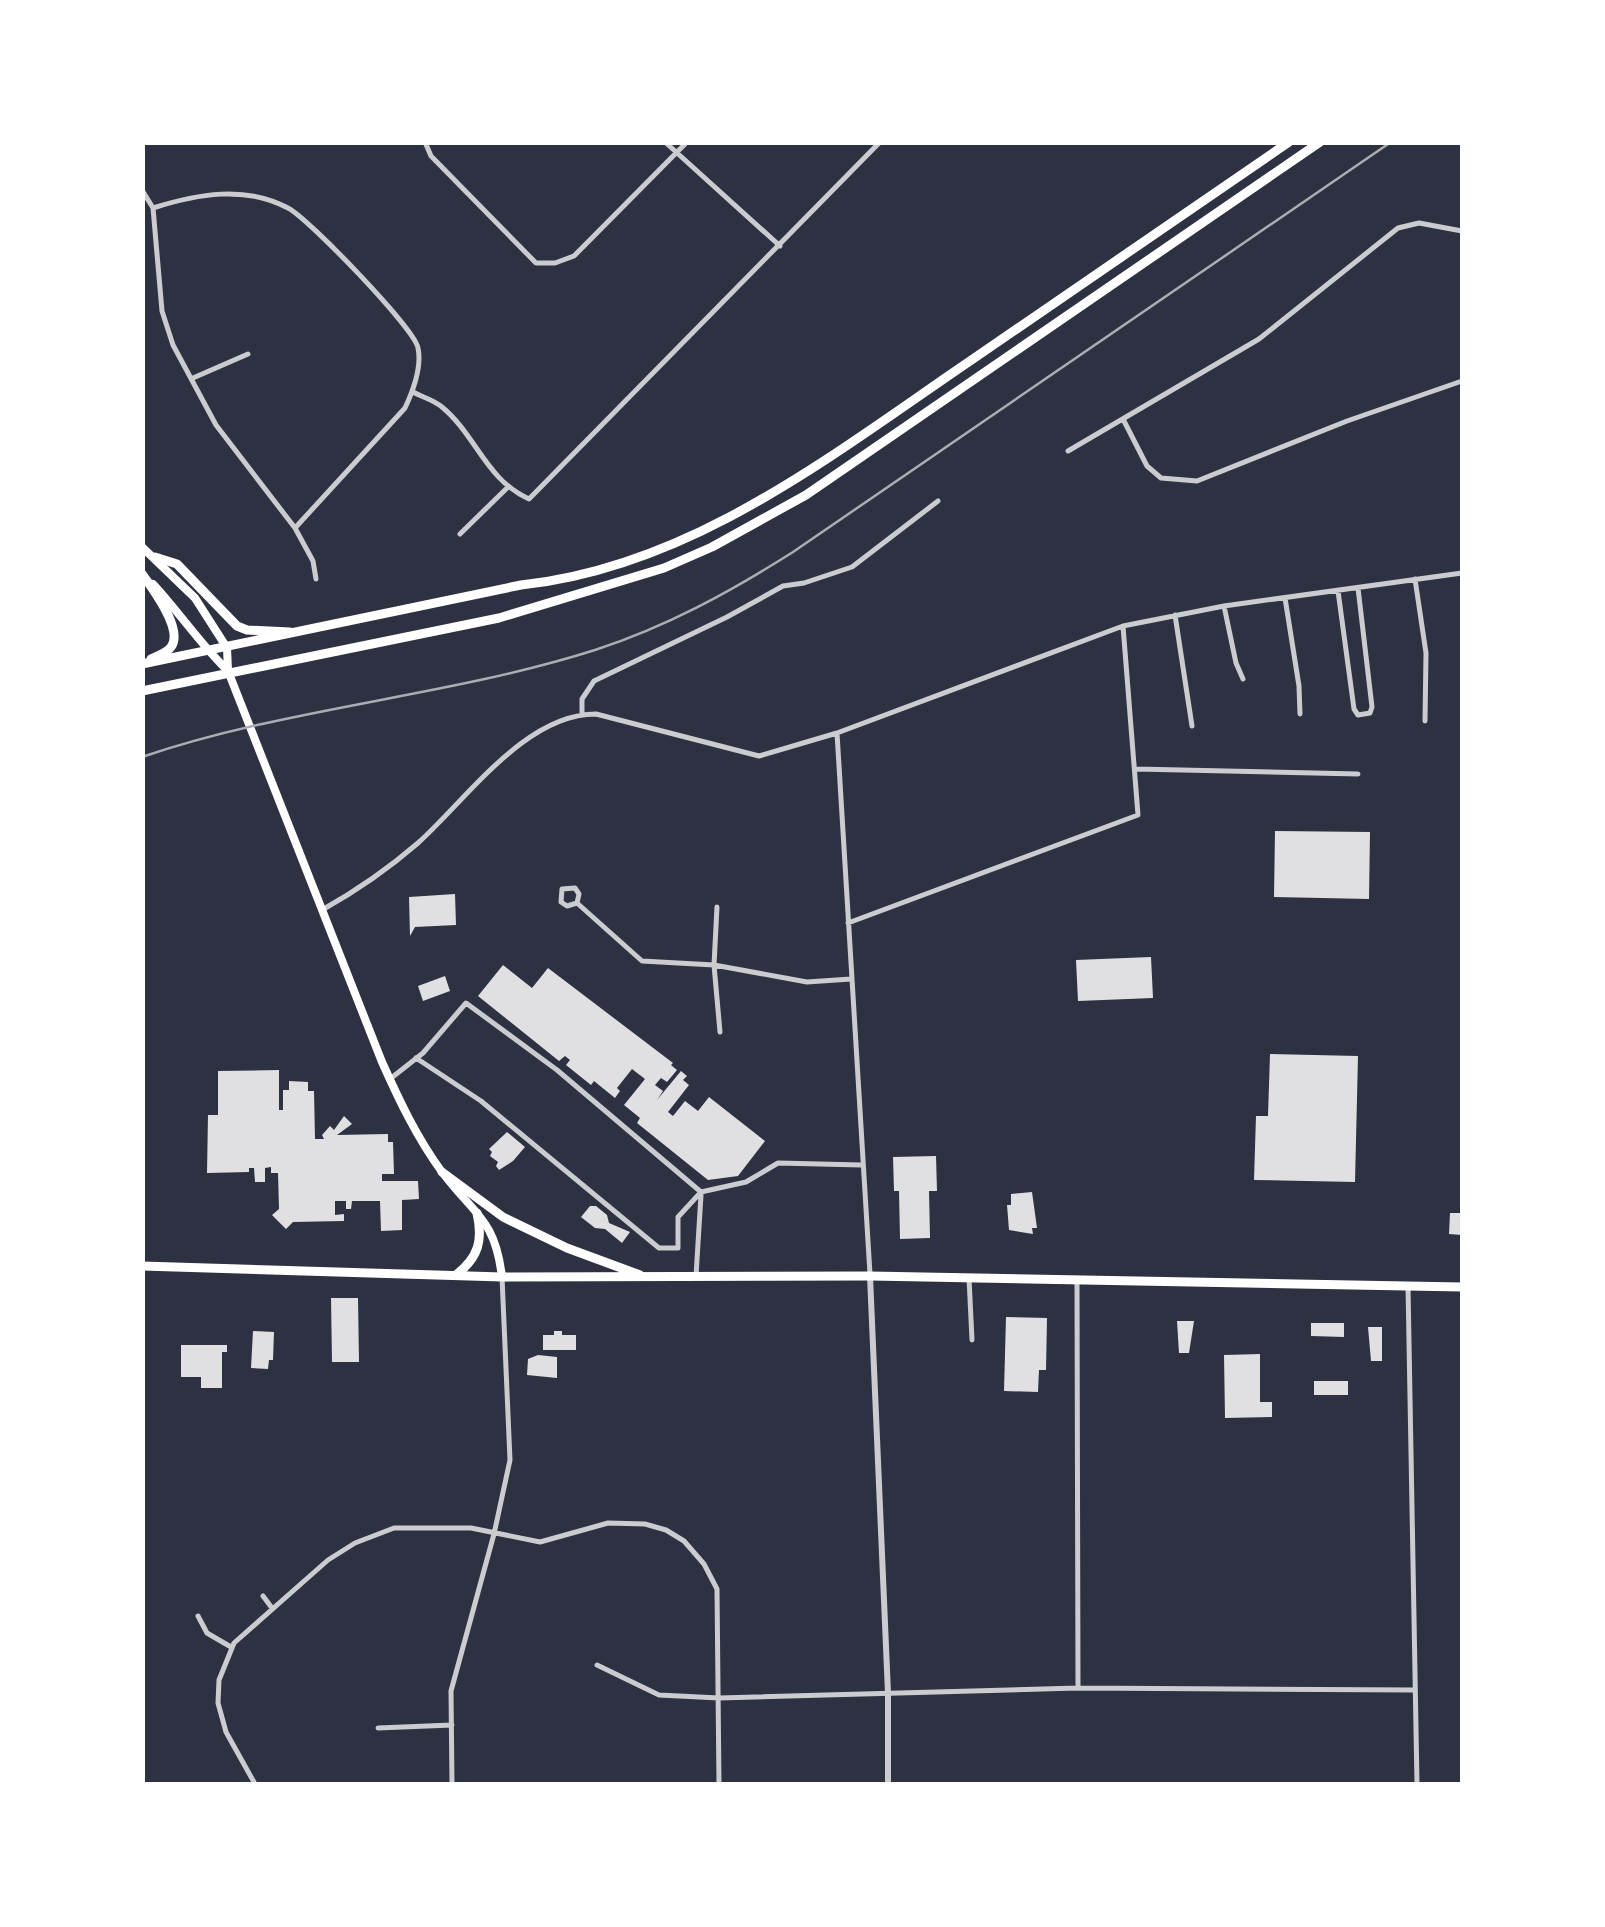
<svg xmlns="http://www.w3.org/2000/svg" width="1605" height="1927" viewBox="0 0 1605 1927" font-family="Georgia,serif">
<style>
.building{fill:#e0e0e3}
.lines{fill:none;stroke-linecap:round;stroke-linejoin:round}
.minor{stroke:#caccd0;stroke-width:5}
.tertiary{stroke:#caccd0;stroke-width:6}
.secondary{stroke:#fff;stroke-width:8}
.primary{stroke:#fff;stroke-width:9}
.rail{stroke:#abadb3;stroke-width:2.5}
</style>
<rect width="100%" height="100%" fill="#2d3142"/>
<path class="building" d="M1275,831L1370,832L1369,899L1274,897Z
M455,894L456,925L415,927L410,936L409,897Z
M1151,957L1153,998L1078,1001L1076,960Z
M503,965L532,988L548,968L673,1063L671,1065L677,1070L667,1082L661,1078L655,1085L663,1091L657,1100L681,1071L687,1076L683,1080L689,1085L668,1112L673,1116L685,1101L698,1111L709,1097L765,1141L738,1176L708,1180L637,1123L640,1118L624,1105L645,1079L632,1069L617,1088L620,1091L615,1098L594,1081L591,1085L566,1065L570,1060L565,1056L559,1061L478,996Z
M445,976L450,991L423,1001L418,986Z
M1270,1054L1358,1056L1355,1182L1254,1180L1256,1116H1268Z
M279,1070V1110H283V1090H289V1081L308,1082V1091H314L315,1139H324L322,1135L330,1126L334,1130L344,1116L352,1124L337,1135L388,1134V1142H393L394,1174H382V1181H418L419,1199L402,1200V1230L381,1231L380,1201H352L351,1209H346V1201H335V1215L344,1214V1221L293,1222L286,1229L272,1215L279,1209L278,1173H271V1167L265,1168V1182H255L254,1168H249V1172L207,1173L208,1115H218V1071Z
M507,1132L525,1147L513,1161L499,1170L496,1166L498,1162L490,1156L492,1152L489,1149Z
M936,1156L937,1191H929L930,1238L900,1239L899,1191H894L893,1157Z
M1032,1192L1037,1228H1032L1033,1234L1009,1230L1007,1205H1011V1194Z
M590,1206H596L607,1215L609,1223L630,1232L622,1243L605,1229L595,1228L581,1217Z
M1450,1213H1462V1235L1449,1234Z
M331,1298H358L359,1362H332Z
M1006,1317L1047,1318L1046,1370H1039L1038,1392L1004,1391Z
M1177,1321H1194L1189,1353H1179Z
M1311,1323H1344V1337L1311,1336Z
M1368,1327H1382V1361H1371Z
M253,1331L274,1332L273,1360H269L268,1369L251,1368Z
M554,1331H562V1335H576V1350H543V1335H554Z
M181,1345H227V1352H222V1388H201V1377H181Z
M1260,1354V1402H1272V1417L1225,1418L1224,1355Z
M538,1355L557,1357V1378L527,1375L528,1359Z
M1314,1381H1348V1395H1314Z"/>
<g class="lines">
<path class="minor" d="M425,142L431,156L536,263H555L574,256L687,142
M665,142L780,246
M142,190L153,208L162,311L173,345L216,425L295,528L313,561L316,579
M153,208C197,194 245,185 288,208C308,218 415,329 418,348C422,367 413,391 405,408L295,528
M193,378L248,354
M413,392C422,397 434,400 442,407C476,435 486,480 529,499L880,142
M1123,419L1147,466L1161,478L1197,481L1347,421L1462,381
M1068,451L1259,339L1398,228L1419,223L1462,231
M460,534L507,488
M1415,579L1426,653L1425,721
M1338,591L1354,709L1358,715L1370,713L1372,707L1358,588
M1285,598L1299,686L1300,714
M1224,606L1236,663L1243,679
M1175,615L1192,726
M582,714V699L594,681L727,617L783,586L804,583L852,567L938,501
M837,733L870,1274
M1136,769L1358,774
M577,903L579,894L575,888L562,889L561,902L567,906L577,903L642,961L714,965L807,982L851,979
M717,907L714,965L720,1032
M322,910C356,891 388,869 418,843C467,799 525,714 596,714L759,756L837,733L1123,626L1224,606L1462,573
M848,923L1138,815L1123,626
M416,1058L481,1101L659,1248H678V1217L701,1192L746,1182L778,1163L861,1165
M390,1079L423,1053L466,1003L557,1070L701,1192
M696,1276L701,1195
M969,1278L972,1340
M1077,1282L1078,1688
M1408,1286L1417,1784
M263,1596L272,1608
M198,1616L207,1633L231,1647
M597,1665L659,1695L719,1698L1078,1688L1415,1690
M378,1728L452,1725
M255,1784L226,1732L218,1703L219,1680L234,1643L328,1560L355,1543L394,1528H471L540,1542L608,1523L645,1524L666,1530L684,1541L704,1564L717,1589L719,1784
M452,1784L451,1691L494,1534L510,1460L502,1277"/>
<path class="tertiary" d="M870,1276L888,1693V1784"/>
<path class="secondary" d="M142,547L195,598L227,648L228,671L382,1062C399,1100 417,1138 442,1172C474,1215 495,1218 502,1277
M153,584C179,612 200,644 228,671"/>
<path class="primary" d="M155,557L177,564L237,626L247,630L290,632
M142,574C153,589 184,630 171,647C167,653 157,656 151,659
M142,664L521,585C692,567 833,454 970,361C1076,288 1183,215 1289,142
M142,691L499,618L664,568L712,547L806,495L1320,142
M442,1172L503,1217L567,1248L640,1275
M142,1266L502,1277L870,1276L1462,1287
M456,1275C479,1257 483,1240 477,1213"/>
<path class="rail" d="M142,757C289,707 447,697 595,650C666,627 730,592 793,552L1391,142"/>
</g>
<rect width="1605" height="1927" fill="none" stroke="#ffffff" stroke-width="290"/>
</svg>
